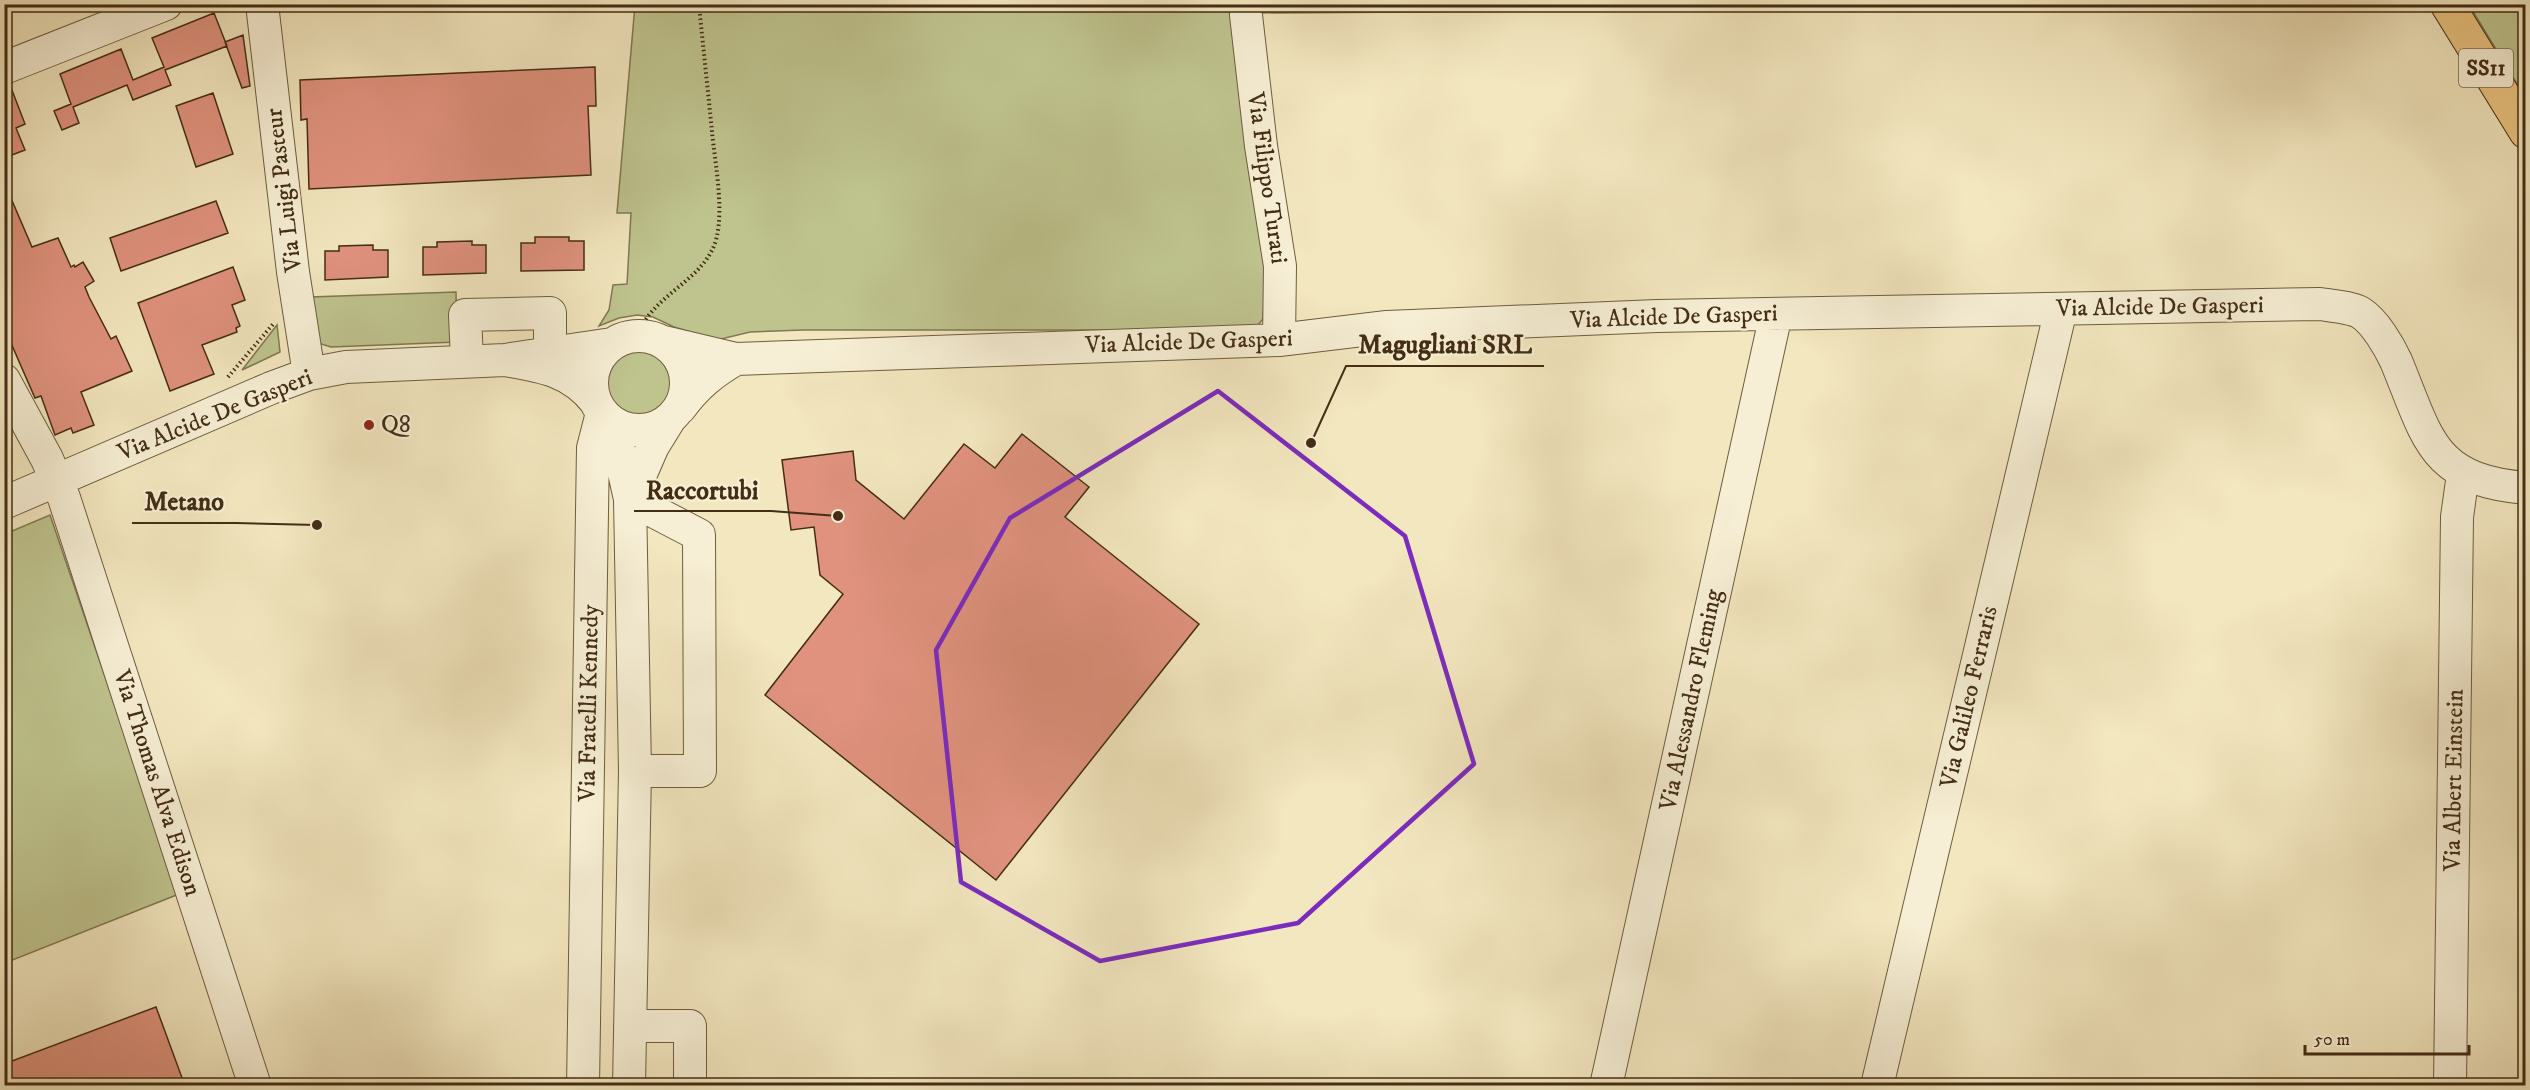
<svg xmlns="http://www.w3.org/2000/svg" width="2530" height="1090" viewBox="0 0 2530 1090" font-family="'IM FELL DW Pica',serif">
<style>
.green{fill:#bfc48f;stroke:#817852;stroke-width:1.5}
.building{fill:#e0927e;stroke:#432d14;stroke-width:1.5}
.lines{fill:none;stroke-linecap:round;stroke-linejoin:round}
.minor-casing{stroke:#6f5c3f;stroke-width:34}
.major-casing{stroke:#432d14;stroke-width:35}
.path{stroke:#432d14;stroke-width:4;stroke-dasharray:1.5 3;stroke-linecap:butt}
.minor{stroke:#f7efd5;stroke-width:32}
.major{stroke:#eac480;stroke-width:33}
.marked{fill:none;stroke:#7b2cbf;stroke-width:4.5;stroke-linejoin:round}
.poi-dot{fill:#8f2418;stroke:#f7efd5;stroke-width:2}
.labels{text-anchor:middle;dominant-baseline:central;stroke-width:4.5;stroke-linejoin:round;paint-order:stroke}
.shield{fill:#f7efd5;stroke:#79674e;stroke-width:1.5}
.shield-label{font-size:22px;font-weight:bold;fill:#432d14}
.street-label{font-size:24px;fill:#432d14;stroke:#f7efd5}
.poi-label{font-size:24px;fill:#432d14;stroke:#f7efd5;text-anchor:start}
.leader{fill:none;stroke:#432d14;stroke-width:2}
.callout-dot{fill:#432d14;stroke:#f7efd5;stroke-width:2}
.callout-label{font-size:26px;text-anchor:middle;font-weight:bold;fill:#432d14;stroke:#f7efd5;stroke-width:4.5;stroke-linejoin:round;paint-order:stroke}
</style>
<rect width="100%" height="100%" fill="#f3e7bf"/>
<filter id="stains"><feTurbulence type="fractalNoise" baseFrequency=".00333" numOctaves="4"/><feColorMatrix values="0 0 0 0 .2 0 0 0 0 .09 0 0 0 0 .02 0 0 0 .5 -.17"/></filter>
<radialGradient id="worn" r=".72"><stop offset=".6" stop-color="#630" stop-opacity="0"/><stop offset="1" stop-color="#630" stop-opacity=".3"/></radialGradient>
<path class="green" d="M1715,4L1716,10L1252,13L1251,5Z
M635,5H1230L1266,262L1263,319L1257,326L1161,330H803L750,332L717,340L674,327L653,317L637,315L619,318L599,326L609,310L613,285L627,284L631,213H617Z
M2469,5H2525V97Z
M456,292L457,342L331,347L318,343L310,297Z
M277,325L280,352L242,370Z
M603 383a35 35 0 1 1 70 0a35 35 0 1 1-70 0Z
M50,515L179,894L5,963V534Z"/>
<path class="building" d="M214,13L227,46L165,70L171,85L133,100L127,85L73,107L79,123L62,130L54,111L71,104L60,74L121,49L133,80L164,67L152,38Z
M243,35L250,86L242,88L225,42Z
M595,67L596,106H588L591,175L309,189L307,119L301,120L300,80Z
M10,85L25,124L16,128L25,150L4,158V86Z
M213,93L233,154L196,167L176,106Z
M4,182L32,247L58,238L71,267L74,265L75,267L83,262L94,281L85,287L89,297L111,339L116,336L132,371L81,392L94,425L73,433L71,428L55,435L41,396L35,398L4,327Z
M216,201L228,233L121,271L110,238Z
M535,237H569V241H584V270L521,271V243H535Z
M472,241V245H486V273L423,275V247H437V242Z
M373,245V250H388V277L325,280V251H339V246Z
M233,267L245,300L232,305L240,326L236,328L237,332L202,345L214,374L170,391L138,303Z
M1022,434L1089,487L1065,517L1199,624L996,880L765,695L843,594L820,575L814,527L791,530L782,460L853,451L856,480L904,519L964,444L995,468Z
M156,1007L185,1086H4V1064Z"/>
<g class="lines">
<g class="minor-casing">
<path id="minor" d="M262,4L293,272L309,374
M1246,15L1261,146L1280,266L1279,340
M4,68L166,4
M592 383a47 47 0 1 1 94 0a47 47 0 1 1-94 0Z
M664,342L736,359C713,372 696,386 680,408
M736,359L1279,340L1387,327L1657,316L2320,304C2332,306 2351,307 2361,313C2375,322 2389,346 2396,361C2428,438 2431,480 2526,488
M467,360L465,315L550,313V352
M4,380L47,459L64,498L255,1086
M596,402C572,371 542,366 505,360L612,344
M602,413L617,441L630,499L653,446L669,420
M4,503L271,388L309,374L346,367L505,360
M630,1026H690V1086
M583,1086L593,448L602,413
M629,1086L635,771L630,499L699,535L700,771H635
M1606,1086L1776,314
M1877,1086L2061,309
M2450,1086L2457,517L2463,474"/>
</g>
<g class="major-casing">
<path id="major" d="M2447,4L2526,132"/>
</g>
<path class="path" d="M641,327C659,294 697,281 712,250C727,222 715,164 712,132C708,90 703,47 699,4
M228,377L274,323"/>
<use href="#minor" class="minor"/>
<use href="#major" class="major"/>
</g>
<path class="marked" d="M1218,391L1405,536L1474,764L1298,923L1100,961L961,882L936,650L1010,518Z"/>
<circle class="poi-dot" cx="369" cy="425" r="6"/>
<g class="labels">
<rect class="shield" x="2459" y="49" width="54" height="38" rx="4.5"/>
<g class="shield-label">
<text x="2486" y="68">SS11</text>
</g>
<g class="street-label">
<text transform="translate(1267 178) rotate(82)">Via Filippo Turati</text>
<text transform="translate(284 190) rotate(-97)">Via Luigi Pasteur</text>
<text transform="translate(2160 307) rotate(-1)">Via Alcide De Gasperi</text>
<text transform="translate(1674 317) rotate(-2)">Via Alcide De Gasperi</text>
<text transform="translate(1189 342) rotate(-2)">Via Alcide De Gasperi</text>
<text transform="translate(215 415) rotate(-22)">Via Alcide De Gasperi</text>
<text transform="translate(1969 697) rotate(-77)">Via Galileo Ferraris</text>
<text transform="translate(1691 700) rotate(-78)">Via Alessandro Fleming</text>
<text transform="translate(589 703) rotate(-89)">Via Fratelli Kennedy</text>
<text transform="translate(2454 780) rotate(-89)">Via Albert Einstein</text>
<text transform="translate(157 783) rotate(72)">Via Thomas Alva Edison</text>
</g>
<g class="poi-label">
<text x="381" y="425">Q8</text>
</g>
</g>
<path class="leader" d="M1311 443L1346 366H1544M838 516L771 511H634M317 525L236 523H132"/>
<g class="callout-dot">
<circle cx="1311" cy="443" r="6"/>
<circle cx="838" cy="516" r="6"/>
<circle cx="317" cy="525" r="6"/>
</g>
<g class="callout-label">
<text x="1445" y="353">Magugliani SRL</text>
<text x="702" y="499">Raccortubi</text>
<text x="184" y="510">Metano</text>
</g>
<rect width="2530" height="1090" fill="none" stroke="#f3e7bf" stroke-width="24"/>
<rect x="6" y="6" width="2518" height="1078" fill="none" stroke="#432d14" stroke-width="3"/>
<rect x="12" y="12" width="2506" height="1066" fill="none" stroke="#432d14" stroke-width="1.5"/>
<path d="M2305 1045v9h164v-9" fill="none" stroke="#432d14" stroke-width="3"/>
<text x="2314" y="1045" font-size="18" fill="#432d14" stroke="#f7efd5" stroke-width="4.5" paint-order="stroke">50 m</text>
<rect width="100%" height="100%" filter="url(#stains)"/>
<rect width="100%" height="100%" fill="url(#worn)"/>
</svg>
